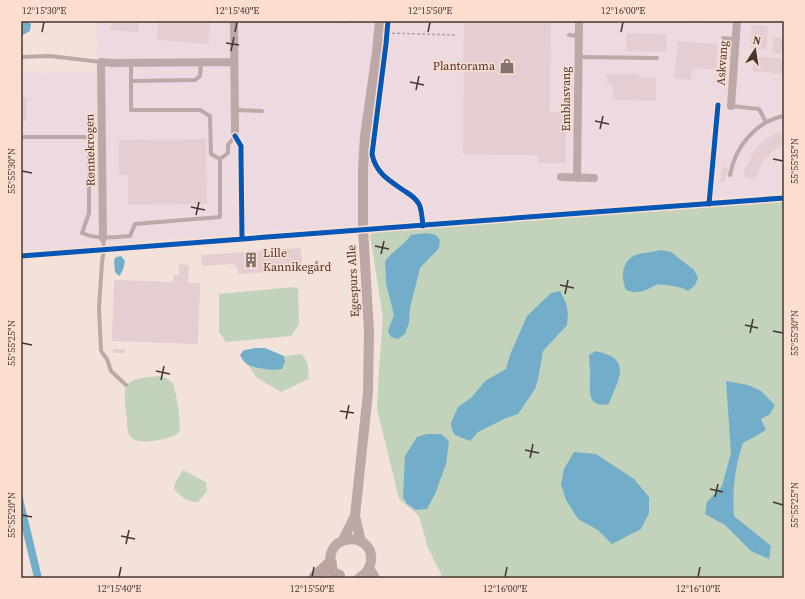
<svg xmlns="http://www.w3.org/2000/svg" width="805" height="599" viewBox="0 0 805 599" font-family="'Source Serif 4',serif">
<style>
.industrial{fill:#ecdae0}
.green{fill:#c2d2bb}
.water{fill:#72aeca}
.building{fill:#e4ced2}
.lines{fill:none;stroke-linecap:round;stroke-linejoin:round}
.path{stroke:#b3a3a0;stroke-width:1.5;stroke-dasharray:3 2;stroke-linecap:butt}
.service{stroke:#bca8a6;stroke-width:4}
.minor{stroke:#bca8a6;stroke-width:8}
.tertiary{stroke:#bca8a6;stroke-width:10}
.trunk{stroke:#b9a4a1;stroke-width:14}
.cycleway-casing{stroke:#fcded0;stroke-width:8}
.cycleway{stroke:#0057b8;stroke-width:5}
.ticks{fill:none;stroke:#453730;stroke-width:1.5}
.labels{text-anchor:middle;dominant-baseline:central;stroke-width:3;stroke-linejoin:round;paint-order:stroke}
.street-label{font-size:12px;fill:#453730;stroke:#fcded0}
.poi-label{font-size:12px;fill:#453730;stroke:#fcded0;text-anchor:end}
.neatline{fill:none;stroke:#453730;stroke-width:1.5}
.ticks-label{font-size:10px;text-anchor:middle;fill:#453730}
</style>
<rect width="100%" height="100%" fill="#f2e2da"/>
<path class="industrial" d="M97,21H784V193L21,251V73L96,71Z"/>
<path class="green" d="M784,201V578H443L428,548L419,516L399,499L377,409L379,369L383,318L370,235L374,231Z
M293,287L298,289L299,324L291,336L226,342L219,332V294Z
M301,354C309,362 309,369 308,379L281,392L256,377L249,366L285,362L284,356Z
M160,376C165,378 170,379 173,384C176,390 182,426 179,432C174,439 141,445 133,439C127,435 127,426 127,419C122,383 122,379 160,376Z
M183,470L206,482L207,491L198,502C188,503 180,496 174,489L175,483Z"/>
<path class="water" d="M21,21H28L31,24L30,31L21,36Z
M426,233L436,235L440,240L439,248L420,268L410,308L409,323L405,334L398,339L391,337L388,331L394,315L386,283L385,261C393,251 404,245 411,235Z
M661,250L671,252L694,270L698,278L695,285L688,291C679,285 669,286 658,284C646,290 639,295 626,290C621,279 621,264 633,256C638,253 654,252 661,250Z
M121,256L125,261C124,266 123,272 119,276L115,272L114,260L116,257Z
M560,291L566,303L568,313L567,325L543,351L538,379L535,389L518,414L504,419L478,432L470,441L455,435L452,430L451,423L458,407L472,397L485,381L506,369L510,355L527,316L551,293Z
M256,348H265L284,356L285,362L282,369C275,371 254,368 248,365C244,362 242,359 240,355L244,350Z
M596,351C602,353 612,355 616,360C627,371 612,392 609,404C584,409 591,386 590,371C590,366 589,361 589,355Z
M726,381L748,385L761,391L775,405L770,414L761,419L766,430L743,443C735,467 732,490 734,516L771,546L769,559L751,551L725,525L705,514L707,502L722,486L731,453Z
M427,434H441L449,441L446,464L435,494L427,509L416,510L407,504L403,497L405,456L417,437Z
M574,452L596,454L634,479L649,497V513L641,529L612,544L598,530L578,519L566,500L561,484L564,469Z
M21,490L42,578H34L21,524Z"/>
<path class="building" d="M111,21H139L138,32L111,30Z
M158,21H210L209,44L157,40Z
M329,21H350L349,24L329,23Z
M464,21H551L550,112H566V163H538V155L463,154Z
M689,21H701V23L689,22Z
M752,25L768,26L766,50L750,48Z
M626,33L666,34V52L626,51Z
M774,37L784,38V54L772,53Z
M678,41L718,44L716,70L692,68L691,80L674,78Z
M755,56L784,59V74L753,71Z
M607,74H639V78H656V101L613,100V84H607Z
M21,98L28,99V101H26V121H21Z
M780,131L784,144L770,153L764,160L760,167L756,179L743,177L746,167L757,147L766,139Z
M206,139L207,204L128,205V175H119V140Z
M722,167L728,168L725,182H720Z
M301,248L302,270L238,274V269L233,264L202,266L201,255Z
M179,264L189,265L188,283H200L198,344L112,341L114,280L173,282L174,275H179Z
M113,349H125V353H113Z"/>
<g class="lines">
<path class="path" d="M387,33L455,35"/>
<path class="service" d="M569,35L579,36
M723,38L735,39
M21,57L50,56L101,62
M579,57L657,58
M131,63V81L195,80L200,76L201,63
M131,81V110H200L210,116L211,154L220,159
M731,106L759,109L766,122
M235,110L262,111
M21,137H89V213L82,233C98,240 114,237 130,236L135,224L220,217V159L228,153V145L235,136
M730,175C735,147 756,121 784,116
M103,238L104,249L102,262L99,308L101,351L107,359L111,371L126,385"/>
<path class="minor" d="M234,21L235,136
M731,106L737,21
M561,177L594,178
M577,178L579,21
M103,238L101,62L113,63L234,62"/>
<path class="tertiary" d="M355,516L361,542
M343,540L355,516L368,392L369,332L363,228V169L365,136L377,52L380,21
M369,568L375,578
M333,570C318,534 374,528 371,561C370,569 366,574 359,578"/>
<path class="trunk" d="M315,578L330,564
M335,578L338,576"/>
<g class="cycleway-casing">
<path id="cycleway" d="M388,21L386,44L372,154C376,174 390,181 406,192C411,195 416,199 419,204C422,210 422,219 423,226
M235,136L241,146V153L242,239
M709,204L718,105
M21,256L581,213L784,198"/>
</g>
<use href="#cycleway" class="cycleway"/>
</g>
<path class="ticks" d="M42,32L44,22M235,32L237,22M428,32L430,22M621,32L623,22M226,43L239,45M231,51L234,37M410,82L424,85M416,90L419,76M595,121L609,124M600,129L603,116M773,159L783,161M22,171L32,173M191,207L205,210M196,215L199,202M375,246L389,249M381,254L384,241M560,285L574,288M565,294L568,280M745,325L758,328M773,331L783,333M750,333L753,319M22,343L32,345M156,371L170,374M161,380L164,366M340,411L354,413M346,419L349,405M525,450L539,453M530,458L533,444M710,489L723,492M715,497L718,484M773,502L783,505M22,515L32,517M121,536L135,539M126,544L129,530M119,577L121,567M312,577L314,567M505,577L507,567M698,577L700,567"/>
<defs>
<g id="shop-bare" transform="scale(1.2)"><path d="M-5-2.5h2.3a2.7 3.5 0 0 1 5.4 0H5L5.5 6h-11ZM-1.5-2.5h3a1.5 2.3 0 0 0-3 0Z" fill="#82736c" stroke="#fcded0" stroke-width="2.5" paint-order="stroke"/></g>
<g id="building-bare" transform="scale(1.2)"><path d="M-4-6H4V6H1V3H-1V6H-4ZM-2.5-4.3h1.7v1.8h-1.7ZM.8-4.3h1.7v1.8H.8ZM-2.5-1h1.7V.8h-1.7ZM.8-1h1.7V.8H.8Z" fill="#82736c" stroke="#fcded0" stroke-width="2.5" paint-order="stroke"/></g>
</defs>
<g fill-rule="evenodd">
<use href="#shop-bare" x="507" y="66"/>
<use href="#building-bare" x="251" y="260"/>
</g>
<g class="labels">
<g class="street-label">
<text transform="translate(722 63) rotate(-86)">Askvang</text>
<text transform="translate(566 99) rotate(-90)">Emblasvang</text>
<text transform="translate(90 150) rotate(-91)">Rønnekrogen</text>
<text transform="translate(353 281) rotate(-93)">Egespurs Alle</text>
</g>
<g class="poi-label">
<text x="495" y="66">Plantorama</text>
<text x="263" y="253" text-anchor="start">Lille<tspan x="263" dy="14">Kannikegård</tspan></text>
</g>
</g>
<rect width="805" height="599" fill="none" stroke="#fcded0" stroke-width="44"/>
<g transform="translate(755 50) rotate(12)" stroke="#fcded0" stroke-width="3" paint-order="stroke">
<path d="M0-3L7 15L0 10L-7 15Z" fill="#453730"/>
<text y="-6" font-size="11" font-weight="bold" text-anchor="middle" fill="#453730">N</text>
</g>
<rect x="22" y="22" width="761" height="555" class="neatline"/>
<g class="ticks-label">
<text x="44" y="14">12°15'30"E</text>
<text x="237" y="14">12°15'40"E</text>
<text x="430" y="14">12°15'50"E</text>
<text x="623" y="14">12°16'00"E</text>
<text transform="translate(794 161) rotate(-90)" y="4">55°55'35"N</text>
<text transform="translate(11 171) rotate(-90)" y="4">55°55'30"N</text>
<text transform="translate(794 333) rotate(-90)" y="4">55°55'30"N</text>
<text transform="translate(11 343) rotate(-90)" y="4">55°55'25"N</text>
<text transform="translate(794 505) rotate(-90)" y="4">55°55'25"N</text>
<text transform="translate(11 515) rotate(-90)" y="4">55°55'20"N</text>
<text x="119" y="592">12°15'40"E</text>
<text x="312" y="592">12°15'50"E</text>
<text x="505" y="592">12°16'00"E</text>
<text x="698" y="592">12°16'10"E</text>
</g>
</svg>
